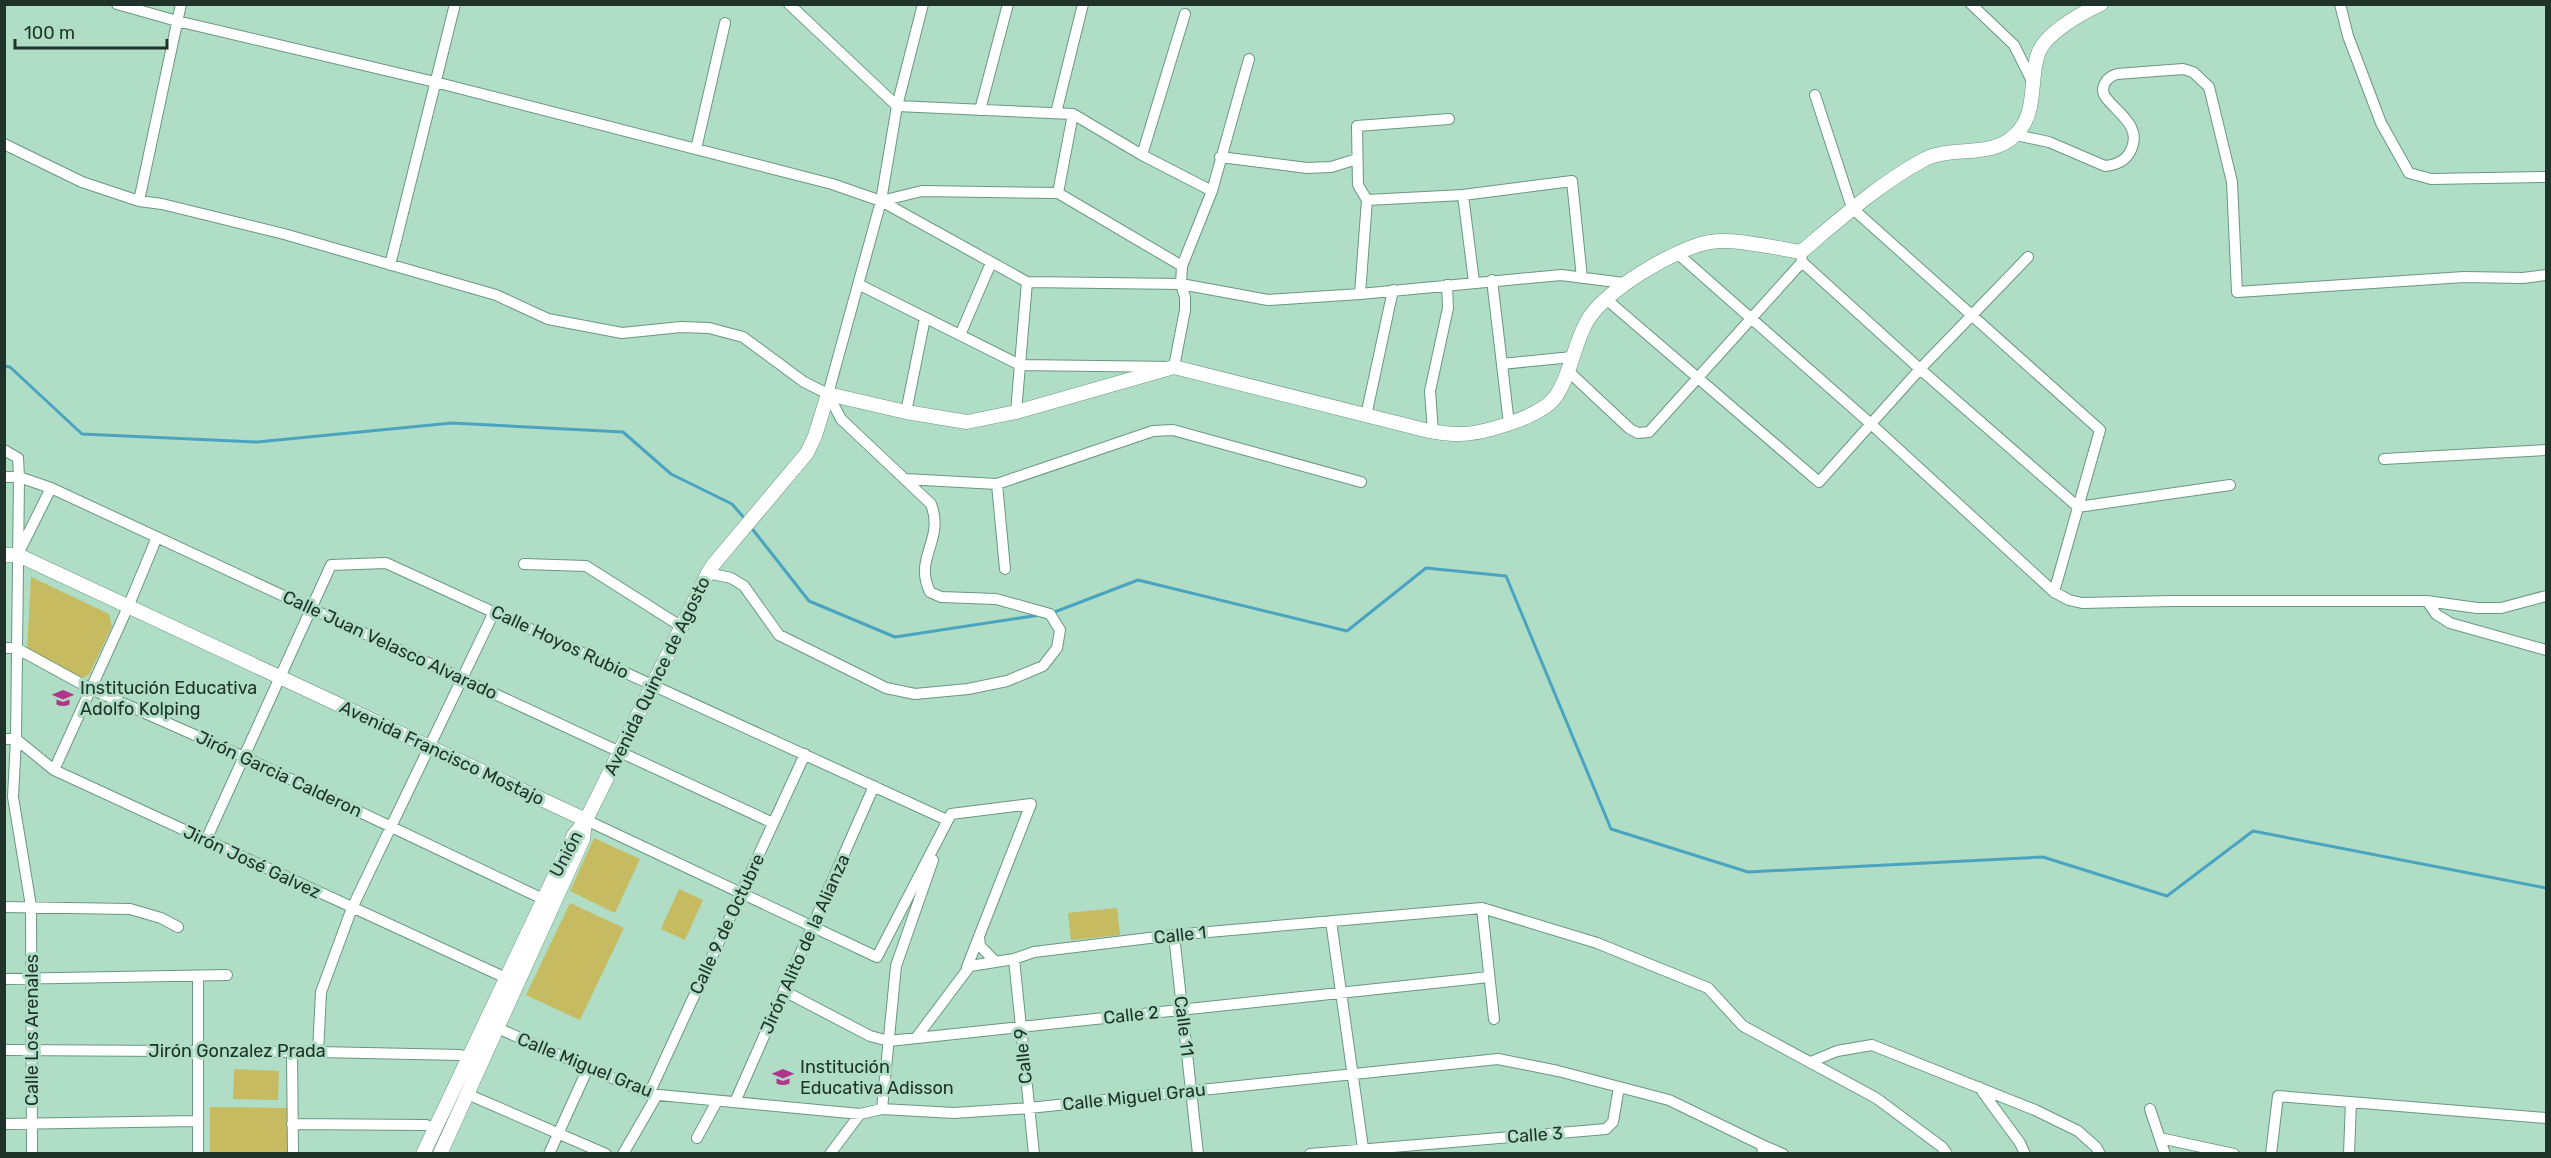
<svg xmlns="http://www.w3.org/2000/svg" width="2551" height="1158" viewBox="0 0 2551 1158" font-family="Rubik,sans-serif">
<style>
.green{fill:#c6bb60}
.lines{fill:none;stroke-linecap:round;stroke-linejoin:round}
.stream{stroke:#4aa4c1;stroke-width:3}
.minor-casing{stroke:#6b9781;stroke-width:12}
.tertiary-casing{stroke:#6b9781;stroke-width:15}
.minor{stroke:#fff;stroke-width:10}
.tertiary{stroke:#fff;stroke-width:14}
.labels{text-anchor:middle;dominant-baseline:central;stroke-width:6;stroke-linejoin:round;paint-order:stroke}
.street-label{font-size:18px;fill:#20332a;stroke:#afddc5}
.poi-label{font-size:18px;fill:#20332a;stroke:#afddc5;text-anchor:start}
</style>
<rect width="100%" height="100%" fill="#afddc5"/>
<path class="green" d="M31,577L109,614L112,626L89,675L81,679L27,650Z
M594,838L640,859L615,913L570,891Z
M679,889L703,900L685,940L661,929Z
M570,903L624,928L580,1020L526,995Z
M1117,908L1120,935L1071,940L1068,913Z
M234,1069L279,1071L278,1100L233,1099Z
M210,1107L287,1108V1153H210Z"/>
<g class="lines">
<path class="stream" d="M4,366L10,367L82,434L257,442L452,423L623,432L671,474L732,504L746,520
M750,526L809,601L895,637L1040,615
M1052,613L1138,580L1347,631L1426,568L1506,576L1611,829L1748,872L2043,857L2167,896L2253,831L2546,888"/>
<g class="minor-casing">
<path id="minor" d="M117,4L177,21L435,82L832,184L881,201L1027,282L1181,284L1268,300L1360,294L1561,275L1624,283
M789,4L897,106L1073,114L1142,155L1212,191
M1971,4L2014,45L2033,83
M2340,4L2348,36L2381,123L2409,173L2431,179L2546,177
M1815,95L1852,208L2100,430L2054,592
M980,110L1008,4
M1056,113L1083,4
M2016,135L2049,142L2105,166C2117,165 2126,161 2131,150C2142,127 2119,114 2107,99C2098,89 2106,77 2117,74L2183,69L2193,72L2209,87L2232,182L2237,292L2464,277L2523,278L2546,275
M4,144L82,182L139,201L162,204L284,234L496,295L548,319L622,333L681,327L709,328L743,337L804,382L828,394L841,419L931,504C945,541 913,557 930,592L941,597L996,599L1050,614L1060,630L1057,648L1043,666L1007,681L968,689L915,694L886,688L779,635L744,586L731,578L708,573
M696,149L725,23
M1142,155L1185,14
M1220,157L1307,168L1331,167L1357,159
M1058,193L1073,114
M1463,195L1474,282
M1367,200L1463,195L1572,181L1582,278
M139,201L181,4
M881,201L922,191L1058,193L1182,266
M1801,252L1802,262L1920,369L2078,507L2230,485
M1678,254L1871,424L2054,592L2069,600L2082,603L2171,601H2427L2477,608H2501L2546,596
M390,265L455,4
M1492,280L1509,424
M858,284L1020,365L1174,367L1185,310V297L1181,284L1182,266L1212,191L1249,59
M1360,294L1367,200L1358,185L1357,126L1449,119
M1606,299L1819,482L1920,369L2028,257
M960,335L991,263
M1502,364L1572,357
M1567,370L1630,429L1638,433L1649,432L1802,262
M828,394L881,201L897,106L923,4
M906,412L925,318
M1016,412L1027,282
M1366,416L1393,290
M1433,432L1430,391L1448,308L1447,285
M4,450L18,458L19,477L16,739L13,797L31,906L32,1154
M2384,459L2546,450
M4,477H19L51,488L773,823
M905,479L997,484L1153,431L1173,430L1361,482
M997,484L1005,569
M19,552L51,488
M524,564L586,566L682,627
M2427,601L2436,614L2450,623L2546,650
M4,648H16L91,689L244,757L543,899
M4,739H16L54,770L506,978
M54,770L128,607L157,537
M586,820L877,957L951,814L1031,804L967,967
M206,840L331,565L386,563L947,820
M4,907L130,909L161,918L178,927
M1482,908L1494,1019
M1331,921L1363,1148
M1174,935L1198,1154
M979,937L980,946L996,962
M1014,959L1034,1154
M198,976V1154
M4,979L227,975
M784,991L870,1036L889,1041L1489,977
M497,1028L649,1094L860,1114L882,1109L954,1113L1029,1108L1498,1059L1558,1071L1669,1100L1762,1145L1763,1154
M916,1038L970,966L1014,959L1034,952L1174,935L1482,908L1597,943L1708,988L1743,1026L1876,1098L1942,1147L1947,1154
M4,1050L318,1052L460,1055L468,1057
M292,1051L293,1154
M318,1052L321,992L352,908L494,612
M1813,1061L1837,1051L1872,1045L2035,1110L2078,1131L2096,1147L2100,1154
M1979,1087L2020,1143L2025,1154
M467,1094L606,1154
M649,1094L805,754
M735,1102L874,786
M882,1109L896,966L933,860
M2150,1109L2165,1154
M4,1124L198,1121
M292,1124L426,1125L435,1128
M697,1138L717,1101
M2160,1138L2234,1154
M1762,1145L1783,1154
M549,1154L588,1068
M623,1154L657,1095
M830,1154L860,1114
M1310,1154L1606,1129L1613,1122L1619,1087
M2271,1154L2278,1096L2546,1118
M2349,1154L2351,1102"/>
</g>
<g class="tertiary-casing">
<path id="tertiary" d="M4,555H18L586,820
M423,1154L574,835L586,820L708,573L713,565L807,453L815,436L828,394L906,412L967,422L1016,412L1174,367L1429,431C1437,432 1447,434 1456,434C1481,435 1542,417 1556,396C1570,376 1574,345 1586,323C1602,292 1675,248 1710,242C1736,238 1775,248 1801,252C1840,219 1880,183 1925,159C1954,145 1991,159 2015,135C2038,114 2029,80 2038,54C2045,33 2082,13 2101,4
M440,1154L583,839L585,822"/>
</g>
<use href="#minor" class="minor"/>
<use href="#tertiary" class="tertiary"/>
</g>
<defs>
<g id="school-bare" transform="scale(1.62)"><path d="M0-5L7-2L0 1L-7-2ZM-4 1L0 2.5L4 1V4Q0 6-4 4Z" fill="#b0368b" stroke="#afddc5" stroke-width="2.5" paint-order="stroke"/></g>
</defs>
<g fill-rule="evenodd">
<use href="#school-bare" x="63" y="698"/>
<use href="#school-bare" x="783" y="1077"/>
</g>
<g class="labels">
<g class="street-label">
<text transform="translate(560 642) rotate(25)">Calle Hoyos Rubio</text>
<text transform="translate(390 645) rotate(25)">Calle Juan Velasco Alvarado</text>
<text transform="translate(657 676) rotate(-64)">Avenida Quince de Agosto</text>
<text transform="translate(442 753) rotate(25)">Avenida Francisco Mostajo</text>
<text transform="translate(279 774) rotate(25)">Jirón Garcia Calderon</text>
<text transform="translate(566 854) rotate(-62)">Unión</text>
<text transform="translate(252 862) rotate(25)">Jirón José Galvez</text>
<text transform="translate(727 924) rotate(-65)">Calle 9 de Octubre</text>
<text transform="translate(1180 935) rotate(-6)">Calle 1</text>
<text transform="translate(805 944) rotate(-66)">Jirón Alito de la Alianza</text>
<text transform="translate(1131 1015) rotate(-6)">Calle 2</text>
<text transform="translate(1184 1026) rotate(83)">Calle 11</text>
<text transform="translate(32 1030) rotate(-90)">Calle Los Arenales</text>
<text x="237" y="1051">Jirón Gonzalez Prada</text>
<text transform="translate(1023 1056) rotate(-96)">Calle 9</text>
<text transform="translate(585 1065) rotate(22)">Calle Miguel Grau</text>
<text transform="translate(1134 1097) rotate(-6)">Calle Miguel Grau</text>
<text transform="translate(1535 1135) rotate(-4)">Calle 3</text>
</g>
<g class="poi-label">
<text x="80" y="688">Institución Educativa<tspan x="80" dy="21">Adolfo Kolping</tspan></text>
<text x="800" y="1067">Institución<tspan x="800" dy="21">Educativa Adisson</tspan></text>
</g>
</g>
<rect width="2551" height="1158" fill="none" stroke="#20332a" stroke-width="12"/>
<path d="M15 39v9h152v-9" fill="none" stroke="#20332a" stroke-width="3"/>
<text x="24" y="39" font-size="18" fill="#20332a" stroke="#afddc5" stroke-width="4.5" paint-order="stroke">100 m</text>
</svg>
